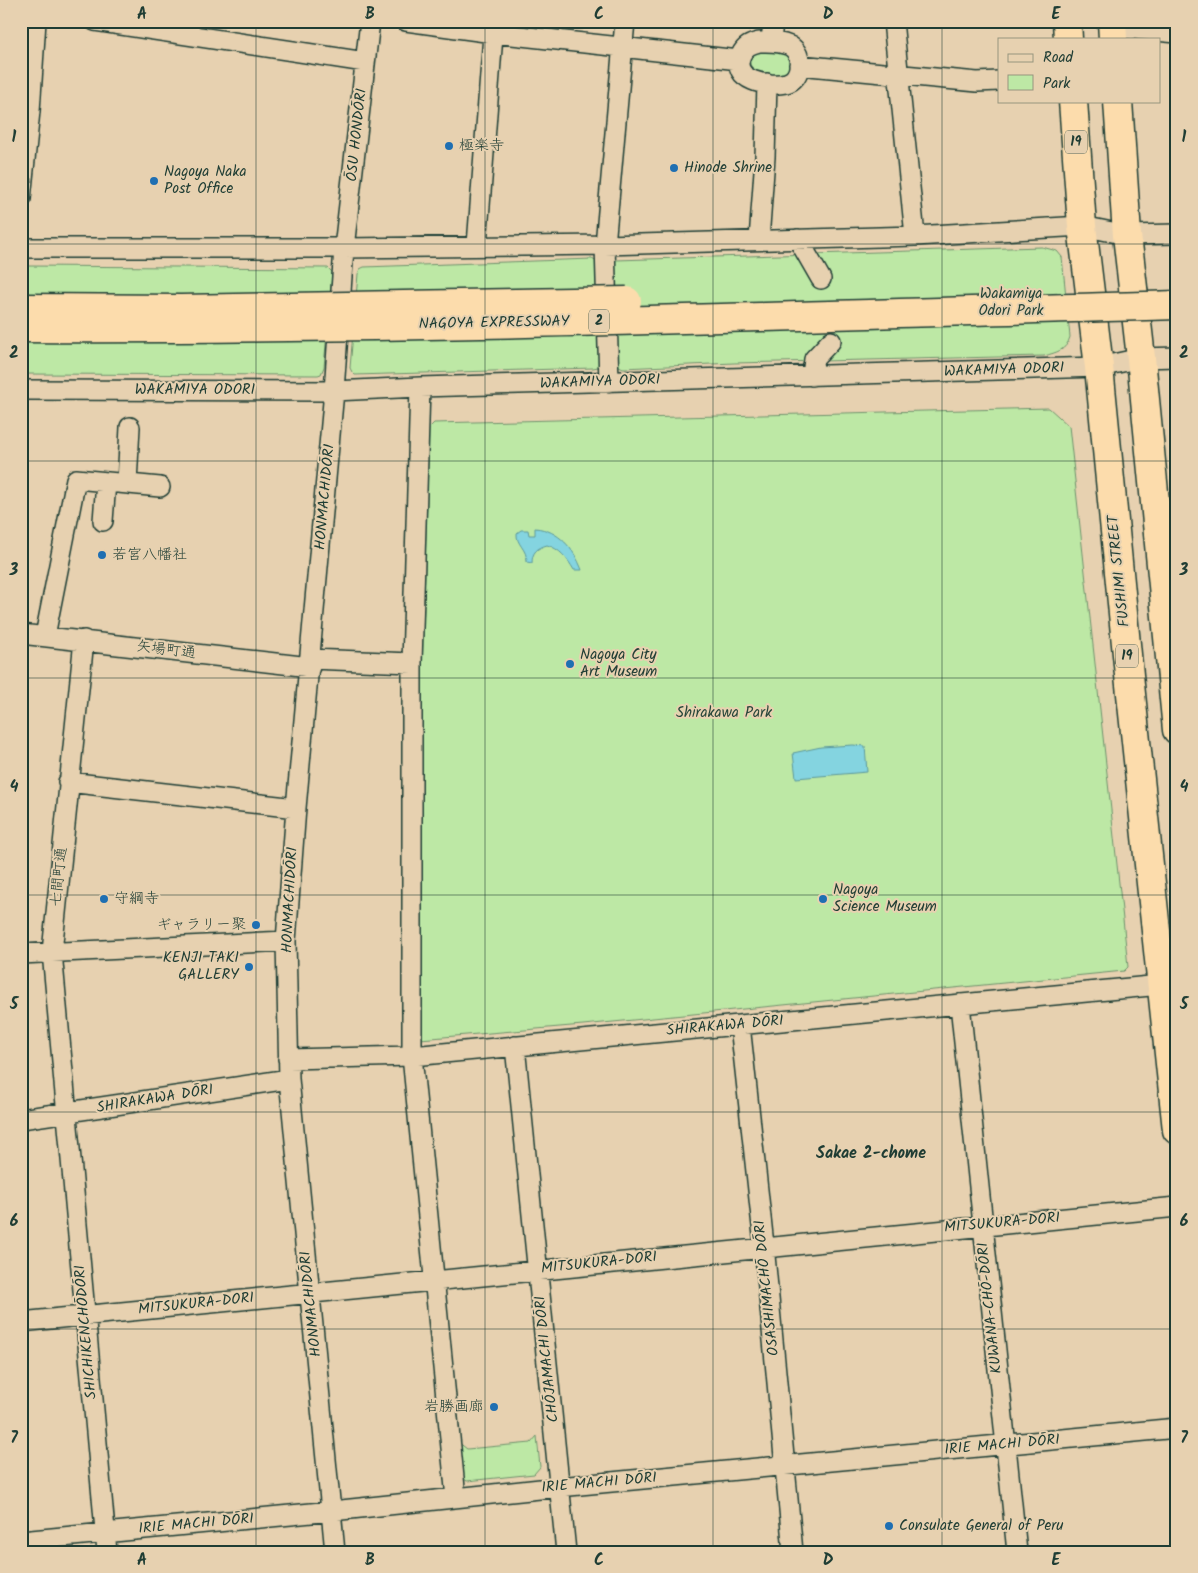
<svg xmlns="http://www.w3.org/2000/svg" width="1198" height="1573" viewBox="0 0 1198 1573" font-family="Kalam,'Klee One',sans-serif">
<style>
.green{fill:#bde8a5;stroke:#6e926c}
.water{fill:#84d4e0;stroke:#5c989b}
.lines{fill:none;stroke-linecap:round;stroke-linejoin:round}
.minor-casing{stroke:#1f3d34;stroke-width:22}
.highway-casing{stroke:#1f3d34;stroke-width:31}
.minor{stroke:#e7d1b0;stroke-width:19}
.highway{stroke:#fcdcac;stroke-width:28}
.highway-bridge-casing{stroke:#1f3d34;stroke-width:31;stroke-linecap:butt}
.highway-bridge{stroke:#fcdcac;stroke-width:28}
.grid{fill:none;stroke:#1f3d34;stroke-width:1;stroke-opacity:0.55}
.poi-dot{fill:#1f6fb2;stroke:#e7d1b0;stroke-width:2}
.labels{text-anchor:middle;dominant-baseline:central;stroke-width:4;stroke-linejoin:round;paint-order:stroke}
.shield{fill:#e7d1b0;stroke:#5b6959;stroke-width:1}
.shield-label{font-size:14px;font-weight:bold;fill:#1f3d34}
.street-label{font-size:15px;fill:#1f3d34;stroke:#e7d1b0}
.poi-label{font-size:15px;fill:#1f3d34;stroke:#e7d1b0;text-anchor:start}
.park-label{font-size:15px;fill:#27463a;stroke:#e7d1b0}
.neighbourhood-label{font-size:16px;font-weight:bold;fill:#1f3d34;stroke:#e7d1b0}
.neatline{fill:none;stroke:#1f3d34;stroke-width:2}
.grid-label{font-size:16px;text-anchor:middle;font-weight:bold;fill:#1f3d34}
</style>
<rect width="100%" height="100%" fill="#e7d1b0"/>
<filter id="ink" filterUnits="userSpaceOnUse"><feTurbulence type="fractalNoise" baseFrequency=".02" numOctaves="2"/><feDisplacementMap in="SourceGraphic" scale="10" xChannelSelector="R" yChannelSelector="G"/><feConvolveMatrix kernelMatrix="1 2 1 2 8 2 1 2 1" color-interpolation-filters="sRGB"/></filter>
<g filter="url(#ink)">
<path class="green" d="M758,50C770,50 778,50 789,57L790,67L787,73C778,75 770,75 761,73C748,70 745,56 758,50Z
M1042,247L1057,251L1062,257L1070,337C1066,351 1057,352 1044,356L734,363L623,368L617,365L613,262L616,260Z
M592,259L597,262L602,362L598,367L593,368L355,375L352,372L350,368L358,274L360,269L364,267Z
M27,266L328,268L332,272V275L324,367L321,374L318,375L21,374V283L22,274Z
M1049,408L1069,426L1126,947L1128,967L1124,971L583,1025L420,1039L421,705L429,428L434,423Z
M537,1436L540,1467L534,1474L467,1481L461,1477L458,1442L467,1449L531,1443Z"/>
<path class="water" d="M535,528C559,530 574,549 582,570H574C567,558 560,549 547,545C537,548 532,552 532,563L527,562C527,548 516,545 517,533L521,530H528L529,535H535Z
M853,745L865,746L867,772L796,778L793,753L821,747Z"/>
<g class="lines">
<g class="minor-casing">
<path id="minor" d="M95,21L365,62
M406,21L493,33L739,60
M893,21L915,236
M1112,27L1177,33
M759,42C770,42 780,41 790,46C804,54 802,79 786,83C768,87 730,81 741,55C745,46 751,44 759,42Z
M771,42L773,21
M799,65L977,82L999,81
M21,199L30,111L36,21
M798,239L821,279
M759,240L765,157L767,83
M477,245L494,22
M21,248H344L605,245L915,236L1082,226L1127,235L1177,234
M812,376L814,359L831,341
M609,382L605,245L625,21
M420,387L412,663V1056L456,1498
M21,390L334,391L420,387L1099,367L1141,358L1177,357
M127,483L130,427
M103,521L106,482
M21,634L310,667
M45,636L76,479L160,487
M84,640L52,952L107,1552
M310,659L412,663
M68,782L296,808
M21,954L286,941
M960,1004L1017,1552
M740,1025L764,1245L793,1552
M515,1046L566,1552
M288,1059L412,1056L1161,985
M21,1119L289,1079
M21,1322C406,1282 791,1242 1177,1207
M21,1541L332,1511L559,1487L1177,1428
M335,1552L289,1079L286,941L296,808L334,391L344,248L370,21"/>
</g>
<g class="highway-casing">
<path id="highway" d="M1067,21L1068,39
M1112,21L1113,39
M1073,101L1082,226L1099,367L1129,675L1177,1130
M1118,101L1127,235L1141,358L1177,730"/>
</g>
<use href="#minor" class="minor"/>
<use href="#highway" class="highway"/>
<g class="highway-bridge-casing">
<path id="highway-bridge" d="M21,308L181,309L627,301
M21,328C406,330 792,316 1177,305"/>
</g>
<use href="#highway-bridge" class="highway-bridge"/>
</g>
</g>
<path class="grid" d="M256,21V1552M485,21V1552M713,21V1552M942,21V1552M21,244H1177M21,461H1177M21,678H1177M21,895H1177M21,1112H1177M21,1329H1177"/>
<g class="poi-dot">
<circle cx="449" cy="146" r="5"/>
<circle cx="674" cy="168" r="5"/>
<circle cx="154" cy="181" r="5"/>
<circle cx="102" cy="555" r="5"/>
<circle cx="570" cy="664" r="5"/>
<circle cx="104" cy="899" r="5"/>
<circle cx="823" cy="899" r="5"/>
<circle cx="256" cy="925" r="5"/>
<circle cx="249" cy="967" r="5"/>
<circle cx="494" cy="1407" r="5"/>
<circle cx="889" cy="1526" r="5"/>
</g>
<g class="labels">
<g class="shield">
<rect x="1065" y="130.5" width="22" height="23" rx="4"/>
<rect x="589" y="309.5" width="20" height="23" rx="4"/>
<rect x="1116" y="644.5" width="22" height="23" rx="4"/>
</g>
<g class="shield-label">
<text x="1076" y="142">19</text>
<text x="599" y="321">2</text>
<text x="1127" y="656">19</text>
</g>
<g class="street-label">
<text transform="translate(357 135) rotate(-84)">ŌSU HONDŌRI</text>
<text transform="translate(494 323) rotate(-1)">NAGOYA EXPRESSWAY</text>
<text transform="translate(1004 370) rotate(-2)">WAKAMIYA ODORI</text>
<text transform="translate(600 382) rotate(-2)">WAKAMIYA ODORI</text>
<text x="195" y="390">WAKAMIYA ODORI</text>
<text transform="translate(325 497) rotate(-85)">HONMACHIDŌRI</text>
<text transform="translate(1119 571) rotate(-96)">FUSHIMI STREET</text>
<text transform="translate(166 650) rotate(7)">矢場町通</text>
<text transform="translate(59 877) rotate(-84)">七間町通</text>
<text transform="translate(290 900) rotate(-87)">HONMACHIDŌRI</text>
<text transform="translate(725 1026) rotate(-5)">SHIRAKAWA DŌRI</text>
<text transform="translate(155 1099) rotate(-9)">SHIRAKAWA DŌRI</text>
<text transform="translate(1002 1223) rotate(-5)">MITSUKURA-DORI</text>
<text transform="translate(599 1263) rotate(-6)">MITSUKURA-DORI</text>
<text transform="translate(767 1288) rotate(-96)">OSASHIMACHŌ DŌRI</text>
<text transform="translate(196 1304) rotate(-6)">MITSUKURA-DORI</text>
<text transform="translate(311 1304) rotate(-96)">HONMACHIDŌRI</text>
<text transform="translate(990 1308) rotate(-96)">KUWANA-CHŌ-DŌRI</text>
<text transform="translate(86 1332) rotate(-95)">SHICHIKENCHŌDŌRI</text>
<text transform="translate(547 1359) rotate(-96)">CHŌJAMACHI DŌRI</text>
<text transform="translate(1002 1445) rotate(-5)">IRIE MACHI DŌRI</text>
<text transform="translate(599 1483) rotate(-5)">IRIE MACHI DŌRI</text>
<text transform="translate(196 1524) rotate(-5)">IRIE MACHI DŌRI</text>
</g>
<g class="poi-label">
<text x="459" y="146">極楽寺</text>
<text x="684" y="168">Hinode Shrine</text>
<text x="164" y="172">Nagoya Naka<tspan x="164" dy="17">Post Office</tspan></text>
<text x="112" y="555">若宮八幡社</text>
<text x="580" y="655">Nagoya City<tspan x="580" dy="17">Art Museum</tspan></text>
<text x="833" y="890">Nagoya<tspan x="833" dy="17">Science Museum</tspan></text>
<text x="114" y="899">守綱寺</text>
<text x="246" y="925" text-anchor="end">ギャラリー聚</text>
<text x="239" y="958" text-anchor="end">KENJI TAKI<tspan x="239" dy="17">GALLERY</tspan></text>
<text x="484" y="1407" text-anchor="end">岩勝画廊</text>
<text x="899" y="1526">Consulate General of Peru</text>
</g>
<g class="park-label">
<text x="1011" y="294">Wakamiya<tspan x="1011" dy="17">Odori Park</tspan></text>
<text x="724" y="713">Shirakawa Park</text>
</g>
<g class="neighbourhood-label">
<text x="871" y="1153">Sakae 2-chome</text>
</g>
</g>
<rect width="1198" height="1573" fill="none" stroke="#e7d1b0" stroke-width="55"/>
<rect x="998" y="38" width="162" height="65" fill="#e7d1b0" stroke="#97967e"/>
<rect x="1008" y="54" width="25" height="8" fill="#e7d1b0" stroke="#97967e"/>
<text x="1043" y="62" font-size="15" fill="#1f3d34">Road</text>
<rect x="1008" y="75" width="25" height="15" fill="#bde8a5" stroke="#97967e"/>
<text x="1043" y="88" font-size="15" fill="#1f3d34">Park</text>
<rect x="28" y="28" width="1142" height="1518" class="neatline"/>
<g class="grid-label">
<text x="142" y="19">A</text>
<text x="370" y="19">B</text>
<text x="599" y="19">C</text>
<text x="828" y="19">D</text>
<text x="1056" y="19">E</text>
<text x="14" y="142">1</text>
<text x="1184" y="142">1</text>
<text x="14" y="358">2</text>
<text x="1184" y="358">2</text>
<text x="14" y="575">3</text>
<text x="1184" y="575">3</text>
<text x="14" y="792">4</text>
<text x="1184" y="792">4</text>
<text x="14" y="1009">5</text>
<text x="1184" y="1009">5</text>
<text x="14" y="1226">6</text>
<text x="1184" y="1226">6</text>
<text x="14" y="1443">7</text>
<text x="1184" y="1443">7</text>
<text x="142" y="1565">A</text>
<text x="370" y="1565">B</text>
<text x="599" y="1565">C</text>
<text x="828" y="1565">D</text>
<text x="1056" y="1565">E</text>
</g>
</svg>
